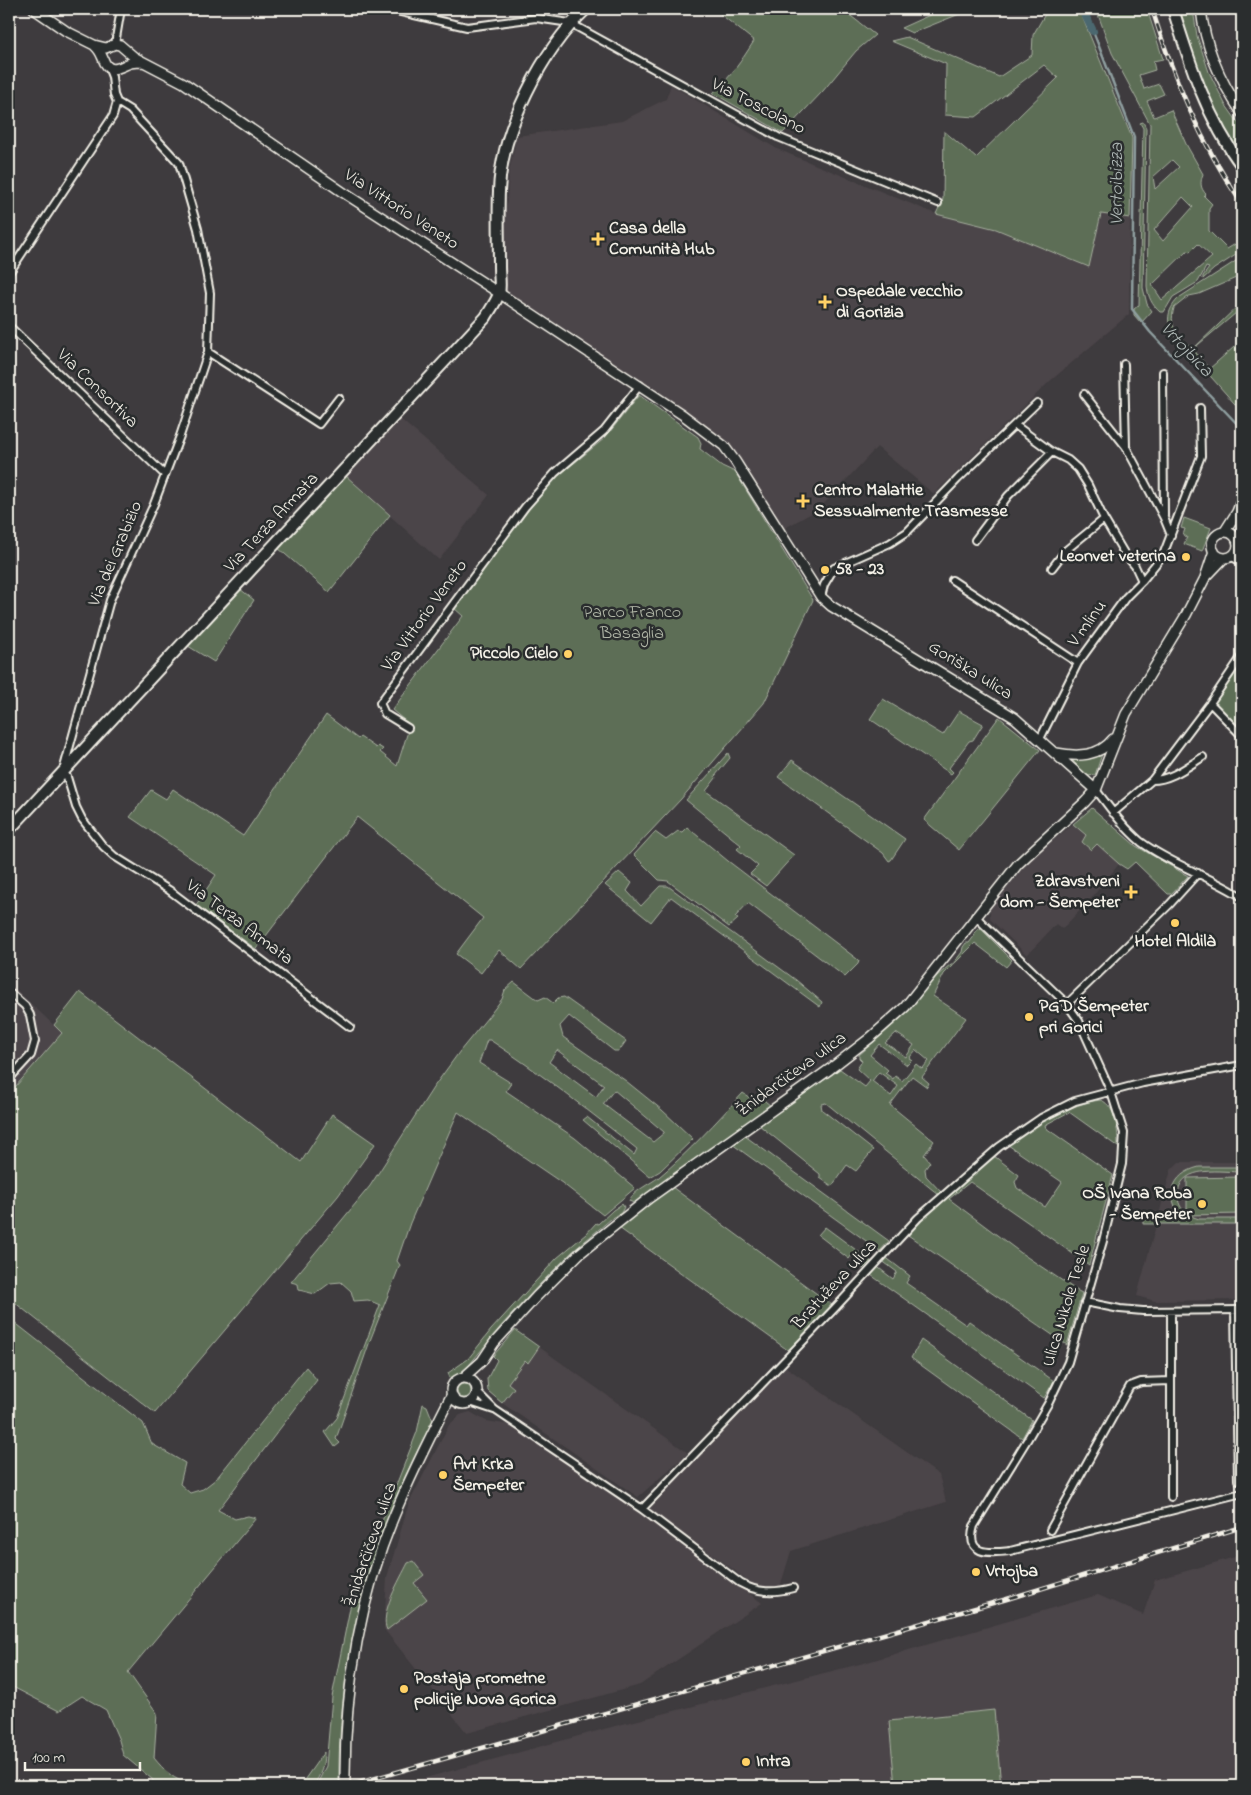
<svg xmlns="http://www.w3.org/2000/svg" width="1251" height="1795" viewBox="0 0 1251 1795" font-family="'Indie Flower',sans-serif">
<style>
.built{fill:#4c4549}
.green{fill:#5d6e57;stroke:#a8b0a0;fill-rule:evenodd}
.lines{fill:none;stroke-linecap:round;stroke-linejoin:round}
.stream{stroke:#8f9fa0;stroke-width:2.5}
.canal{stroke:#4c6870;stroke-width:8}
.street-casing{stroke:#f4f1e8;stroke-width:10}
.secondary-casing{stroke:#f4f1e8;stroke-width:12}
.primary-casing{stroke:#f4f1e8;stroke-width:14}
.street{stroke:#2a2d2e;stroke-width:6}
.secondary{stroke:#2a2d2e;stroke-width:9}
.primary{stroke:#2a2d2e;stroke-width:10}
.rail-casing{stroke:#f4f1e8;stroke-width:4.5}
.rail{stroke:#2a2d2e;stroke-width:2.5;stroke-dasharray:8;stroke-linecap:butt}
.poi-dot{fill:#ffd166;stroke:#2a2d2e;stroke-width:2}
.labels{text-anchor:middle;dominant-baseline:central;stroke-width:5;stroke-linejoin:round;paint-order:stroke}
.street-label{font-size:18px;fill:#f4f1e8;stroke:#2a2d2e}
.poi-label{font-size:18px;font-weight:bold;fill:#f4f1e8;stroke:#2a2d2e;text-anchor:start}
.park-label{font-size:18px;fill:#b0b6a7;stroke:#2a2d2e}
.water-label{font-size:19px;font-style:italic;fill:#b1bab8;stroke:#2a2d2e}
</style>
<rect width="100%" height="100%" fill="#3e3b3e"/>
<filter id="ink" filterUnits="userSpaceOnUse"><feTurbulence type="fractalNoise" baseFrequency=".02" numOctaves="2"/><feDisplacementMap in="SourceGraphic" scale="10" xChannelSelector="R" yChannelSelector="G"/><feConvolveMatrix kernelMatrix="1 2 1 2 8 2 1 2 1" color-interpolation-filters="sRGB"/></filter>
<g filter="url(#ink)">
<path class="built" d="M671,85L777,149L936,214L996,229L1089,267L1101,214L1130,218L1129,314L1049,382L934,494L877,447L819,509L783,529L751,476L729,446L678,406L598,355L505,290L506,213L509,171L517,136L622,121L666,99Z
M399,418L489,495L439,560L345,475Z
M1073,824L1086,835L1082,842L1090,850L1097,843L1119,864L1089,901L1062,929L1056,924L1027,955L990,919V909L1029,861Z
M9,983L62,1033L9,1094Z
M1179,1162H1242V1300L1155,1301L1137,1296L1171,1170Z
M539,1347L688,1453L638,1497L502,1403L514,1388L508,1383L525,1360L528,1362Z
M786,1367L939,1475L946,1502L791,1551L780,1587L756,1588L734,1570L649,1510L702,1452Z
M470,1412L486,1421L510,1425L632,1504L762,1603L640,1685L467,1733L384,1629L387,1577L409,1503L449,1425L460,1415Z
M1242,1555V1786H396L619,1725L864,1663L1098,1595L1143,1615L1155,1580Z"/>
<path class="green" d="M714,9H842L875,35L856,51L823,91L783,133L713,93C730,78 742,60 754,41Z
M943,9H972L912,33L901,28Z
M1048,9H1079L1132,138L1130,218L1101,214L1089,267L996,229L936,214L943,199L944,131L976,158L1058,78L1044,65L976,117L945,115L946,64L891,41L907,37L999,77L1032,55L1033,35Z
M1096,9H1147L1163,59L1153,61L1155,70L1139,75L1144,89L1159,84L1164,94L1147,101L1154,117L1171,110L1186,144L1203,174C1200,182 1200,188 1206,194L1204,196L1212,204L1209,208V231L1227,249L1242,240V251L1214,269L1203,279V276L1209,268L1206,267L1198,282L1173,297L1164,312H1160C1152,305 1148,297 1147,286L1150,124L1112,53ZM1172,160L1179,167L1155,189L1153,177ZM1183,197L1193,207L1163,241L1154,230ZM1198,244L1212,257L1162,300L1152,285L1187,251L1190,252Z
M1178,9H1193L1197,36L1209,72L1225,104L1242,128V158C1211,112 1194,61 1178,9Z
M1143,122L1146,128L1143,288L1147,304L1152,311L1141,323L1134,315V309L1139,305L1143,128L1140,123Z
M1242,257V279L1236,278L1199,294L1189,296L1174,308C1168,329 1179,336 1193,349L1242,302V308L1193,349L1209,369L1242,340V412L1173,334C1165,320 1168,308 1180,297Z
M639,395L698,437L701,443L700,449L722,466L735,472L813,600L764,703L681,799L521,969L499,950L481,973L456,954L483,918L357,817L256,949L196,905L216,875L130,817L151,790L166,799L173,789L243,836L326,715L358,739L360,737L376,748L378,746L383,749L380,752L397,766L410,725L392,710L463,616L454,608L547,485L605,438Z
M345,475L390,515L329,592L278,548Z
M1184,518L1211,528L1202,551L1184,544L1187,537L1183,535L1185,529L1181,528Z
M240,589L254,600L214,662L188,646Z
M1242,657V730L1211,703Z
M883,699L943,735L959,711L983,724L973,740L969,741L949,768L953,772L951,774L870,719Z
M999,717L1040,750L959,850L924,820Z
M1103,751L1095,775L1088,776L1071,759L1087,757Z
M728,753L730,758L715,776L716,778L706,791L794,855L766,886L750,874L758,866L737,849L741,845L686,800Z
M792,760L905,839L891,860L889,861L883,853L778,777Z
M1092,808L1136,846L1188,876L1171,894H1168L1135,862L1127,869L1119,864L1097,844L1091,850L1082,842L1086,835L1073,824Z
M687,827L728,861L857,959L859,961L858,964L845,977L748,903L735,917L738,919L729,927L668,881L659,880L634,855L655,832L666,840L678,831L682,832Z
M619,872L632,883L627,891L641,906L660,886H668L796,980L822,1002L820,1007L671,897L651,922L605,885Z
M980,928L1012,960L1006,967L975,943L944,974L933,996L966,1018L922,1077L929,1083L927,1087L912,1076L890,1105L934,1141L924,1155L930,1162L925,1169L926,1176L941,1192L939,1195L826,1103L821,1104L822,1110L873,1150L856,1171L847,1165L832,1186L820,1178V1174L759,1125L840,1069L865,1087L870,1081L857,1069L862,1061L859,1058V1055L901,1018L937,976L951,964H953L962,952L963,947L966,943H969L975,935L974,933ZM896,1033L914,1045L906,1057L885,1043ZM879,1044L907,1065L912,1060L909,1058L916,1050L929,1061L922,1069L916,1064L902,1081L895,1076L893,1079L885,1073L888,1070L870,1055ZM879,1072L898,1086L891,1096L872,1081Z
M514,982L538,1000L545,997L553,1003L558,998L564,997L626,1041L619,1051H614L569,1016L560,1026L563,1037L626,1081L662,1110L693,1139L660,1171L650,1177L583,1120L587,1117L634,1155L637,1149C589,1111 542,1074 490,1040H487L479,1063L511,1083L506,1091L575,1138L635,1188L603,1215L562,1183L458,1112L410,1223L397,1261L400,1265L371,1338L336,1439L340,1443L335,1447L325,1432L337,1418L380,1305L368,1300L354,1301L351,1291L341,1282L330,1283L315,1294L299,1290L298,1284L291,1282L370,1186L433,1088L460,1051L492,1012L502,999L505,990ZM557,1050L604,1085L596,1097L549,1062ZM614,1090L664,1132V1133L653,1142L603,1104Z
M80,992L301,1162L332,1114L375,1144L338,1196L155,1413L9,1298V1094L62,1033L54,1025Z
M743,1093L750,1098L759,1096L771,1106L634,1203L629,1201C633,1191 650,1184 659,1177C689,1152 716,1122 743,1093Z
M1101,1100C1117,1107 1118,1132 1118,1147L1069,1112L1045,1125L1046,1128L1113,1175L1089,1265L970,1182L949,1199L1021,1253L1076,1290L1082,1293L1067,1345L905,1233L994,1156L1019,1175L1015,1182L1017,1188L1045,1207L1062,1182L1008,1145C1032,1126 1071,1103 1101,1100Z
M745,1136L889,1241L880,1251L732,1144Z
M1199,1167H1242V1172C1222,1172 1181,1164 1178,1193C1177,1202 1181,1209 1187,1214V1178L1242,1177V1214L1188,1215L1199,1219H1242V1224H1143V1219H1183C1165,1198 1170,1174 1199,1167Z
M672,1187L832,1305L789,1351L619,1228Z
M622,1204L624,1207L621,1213L611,1219L572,1252L540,1284L502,1325L465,1370L450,1378L448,1373L468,1359L491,1330L557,1258L586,1234L596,1223L598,1224L613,1210Z
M825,1227L871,1261L863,1269L859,1266L863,1258L854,1252L849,1259L818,1235Z
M884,1256L910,1276L906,1283L966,1325L969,1321L1054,1381L1044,1398L868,1273L875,1265L893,1279L897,1272L881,1260Z
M9,1318L143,1423L152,1444L185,1463L180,1484L190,1493L203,1489L216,1479L306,1367L317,1380L218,1510L235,1519L248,1516L256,1518L128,1672L157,1713L154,1758C163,1769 175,1782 190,1783L188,1786H152L153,1780L123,1755L119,1740L106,1710L82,1696L59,1711L9,1685Z
M515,1330L539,1347L528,1363L525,1360L508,1383L514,1388L502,1403L488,1391L487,1379L497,1360L493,1356Z
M921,1340L1032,1420L1022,1438L911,1358Z
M457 1391a7 7 0 1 1 14 0a7 7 0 1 1-14 0Z
M423,1404L427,1406L433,1421C372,1533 337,1657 339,1785L316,1786L326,1766L332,1697L351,1603L364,1562L378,1531L417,1432Z
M413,1561L424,1575L414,1583L427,1599L387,1630C379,1614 400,1579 408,1563Z
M994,1710L1001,1786H895L889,1721Z
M324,1752C324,1765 321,1775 313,1786H300Z"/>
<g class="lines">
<path class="stream" d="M1093,31L1134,137L1132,309L1150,332L1242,429"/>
<path class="canal" d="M1082,9L1093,31"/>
<g class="street-casing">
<path id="street" d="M388,9L467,27L536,18L570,23L778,137L938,203
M115,44L121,9
M117,102L130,110L179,163L198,229L210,293L208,352L180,436L154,504L110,600L63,771L67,777L76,807L82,819L103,846L114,856L169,890L350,1027
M9,273L113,116L117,102L114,95L112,77L108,67
M9,326L165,475
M208,352L319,424L339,398
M1124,364L1126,447
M1163,372L1164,516
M1084,394L1126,447L1164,518L1171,535
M1015,425L1052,452
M975,540L1008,496L1052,452L1068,460L1078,469L1088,485L1104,519L1124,553L1135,566L1142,581
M1239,547L1242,552
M1232,557L1242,562
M1052,568L1065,551L1104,519
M952,580L1078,663
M821,597L824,585L834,568L890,543L907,532L958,479L1037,403
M1210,703L1242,736
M408,728L385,714L380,703L525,507L555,473L604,431L640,385
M1040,739L1078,663L1126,597L1142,581L1163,555L1201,456L1200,408
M1152,780C1171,780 1188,766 1203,757
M1096,790C1110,808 1123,827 1141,842C1172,865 1210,876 1242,897
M1113,813L1152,780L1210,703L1242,656
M975,916L1067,1004L1079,1021L1111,1092L1124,1133L1122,1164L1103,1241L1068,1362L1049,1402L1027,1440L974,1526C965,1556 989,1553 1010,1551L1242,1493
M9,992L25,1006L30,1015L35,1041L31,1055L9,1079
M1067,1004L1170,904L1198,873
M1085,1302L1120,1309L1143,1311L1242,1310
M1235,1310L1238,1480
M1171,1311V1497
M477,1392L495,1410L642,1509L740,1583C758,1593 774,1593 793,1588
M470,1402L494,1410
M642,1509L835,1308L918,1218L999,1147L1041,1118L1075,1101L1143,1083L1242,1065
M1050,1530L1130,1386L1141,1382L1170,1381"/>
</g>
<g class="secondary-casing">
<path id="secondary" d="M34,9L66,31L94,45L106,48L115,44L120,45L134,57L184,83L344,193L499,293L683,415L724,446L735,461L821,597L831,606L1015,718L1096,790
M1201,9C1205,48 1220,81 1242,113
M95,46C101,51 102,57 105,63C112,75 122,65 131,63C135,62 139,62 143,62
M1225,531L1237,512L1242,499
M1212 545a13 13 0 1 1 26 0a13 13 0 1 1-26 0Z
M1205,578L1224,558
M1056,753C1077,757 1099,757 1113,739
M451 1391a13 13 0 1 1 26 0a13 13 0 1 1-26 0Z
M463,1378L482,1361L494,1343L536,1297L579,1254L649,1198L830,1069L870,1038L905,1007L1018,864L1085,802L1096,790L1126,714L1186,615L1205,578L1214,551
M345,1786C344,1695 359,1601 394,1516C411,1474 431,1435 451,1396"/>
</g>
<g class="primary-casing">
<path id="primary" d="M1173,9C1190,64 1207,119 1242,166
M9,830L486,317C490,310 496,302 499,294C501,286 499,275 499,267C499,242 498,216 499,191C501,130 542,50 586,9"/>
</g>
<use href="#street" class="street"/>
<use href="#secondary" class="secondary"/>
<use href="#primary" class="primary"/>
<g class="rail-casing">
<path id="rail" d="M1152,9C1174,79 1200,142 1242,204
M348,1786L1007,1599L1242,1527"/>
</g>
<use href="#rail" class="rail"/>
</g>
</g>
<g class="poi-dot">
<path d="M595.5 231.5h5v5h5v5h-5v5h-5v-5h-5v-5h5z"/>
<path d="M822.5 294.5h5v5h5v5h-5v5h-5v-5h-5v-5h5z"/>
<path d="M800.5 493.5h5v5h5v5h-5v5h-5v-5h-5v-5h5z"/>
<circle cx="1186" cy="557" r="5"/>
<circle cx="825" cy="570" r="5"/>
<circle cx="568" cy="654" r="5"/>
<path d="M1128.5 884.5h5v5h5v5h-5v5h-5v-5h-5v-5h5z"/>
<circle cx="1175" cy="923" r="5"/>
<circle cx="1029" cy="1017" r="5"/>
<circle cx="1202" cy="1204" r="5"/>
<circle cx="443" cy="1475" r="5"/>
<circle cx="976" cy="1572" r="5"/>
<circle cx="404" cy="1689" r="5"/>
<circle cx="746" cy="1762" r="5"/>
</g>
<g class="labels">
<g class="street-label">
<text transform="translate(758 107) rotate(27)">Via Toscolano</text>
<text transform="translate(401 210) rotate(33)">Via Vittorio Veneto</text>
<text transform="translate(97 389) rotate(44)">Via Consortiva</text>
<text transform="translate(272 523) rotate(-47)">Via Terza Armata</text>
<text transform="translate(116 554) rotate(-67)">Via dei Grabizio</text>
<text transform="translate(425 616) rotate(-54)">Via Vittorio Veneto</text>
<text transform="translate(1088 624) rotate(-54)">V mlinu</text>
<text transform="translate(970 671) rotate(32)">Goriška ulica</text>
<text transform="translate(239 923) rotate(37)">Via Terza Armata</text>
<text transform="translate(792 1075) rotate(-36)">Žnidarčičeva ulica</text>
<text transform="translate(835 1285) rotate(-47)">Bratuževa ulica</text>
<text transform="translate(1067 1306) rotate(-73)">Ulica Nikole Tesle</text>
<text transform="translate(371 1545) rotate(-71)">Žnidarčičeva ulica</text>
</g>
<g class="poi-label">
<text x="609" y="229">Casa della<tspan x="609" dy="21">Comunità Hub</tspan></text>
<text x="836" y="292">Ospedale vecchio<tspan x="836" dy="21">di Gorizia</tspan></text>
<text x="814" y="491">Centro Malattie<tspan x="814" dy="21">Sessualmente Trasmesse</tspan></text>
<text x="1176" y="557" text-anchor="end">Leonvet veterina</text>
<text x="835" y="570">58 - 23</text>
<text x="558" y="654" text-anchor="end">Piccolo Cielo</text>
<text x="1120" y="882" text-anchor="end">Zdravstveni<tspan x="1120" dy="21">dom - Šempeter</tspan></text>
<text x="1175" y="942" text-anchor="middle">Hotel Aldilà</text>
<text x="1039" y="1007">PGD Šempeter<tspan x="1039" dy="21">pri Gorici</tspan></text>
<text x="1192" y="1194" text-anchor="end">OŠ Ivana Roba<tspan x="1192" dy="21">- Šempeter</tspan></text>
<text x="453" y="1465">Avt Krka<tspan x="453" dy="21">Šempeter</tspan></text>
<text x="986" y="1572">Vrtojba</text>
<text x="414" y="1679">Postaja prometne<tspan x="414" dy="21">policije Nova Gorica</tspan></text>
<text x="756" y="1762">Intra</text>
</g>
<g class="park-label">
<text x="632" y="613">Parco Franco<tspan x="632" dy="21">Basaglia</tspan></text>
</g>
<g class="water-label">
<text transform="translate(1117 184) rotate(-90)">Vertoibizza</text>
<text transform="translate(1186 350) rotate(47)">Vrtojbica</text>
</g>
</g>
<rect width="1251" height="1795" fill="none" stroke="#2a2d2e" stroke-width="30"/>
<rect x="15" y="15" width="1221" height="1765" fill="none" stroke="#f4f1e8" stroke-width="2" filter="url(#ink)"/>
<path d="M25 1762v8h115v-8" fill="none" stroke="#f4f1e8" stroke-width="2.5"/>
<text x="32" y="1762" font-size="15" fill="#f4f1e8" stroke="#2a2d2e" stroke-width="4" paint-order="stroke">100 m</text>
</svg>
